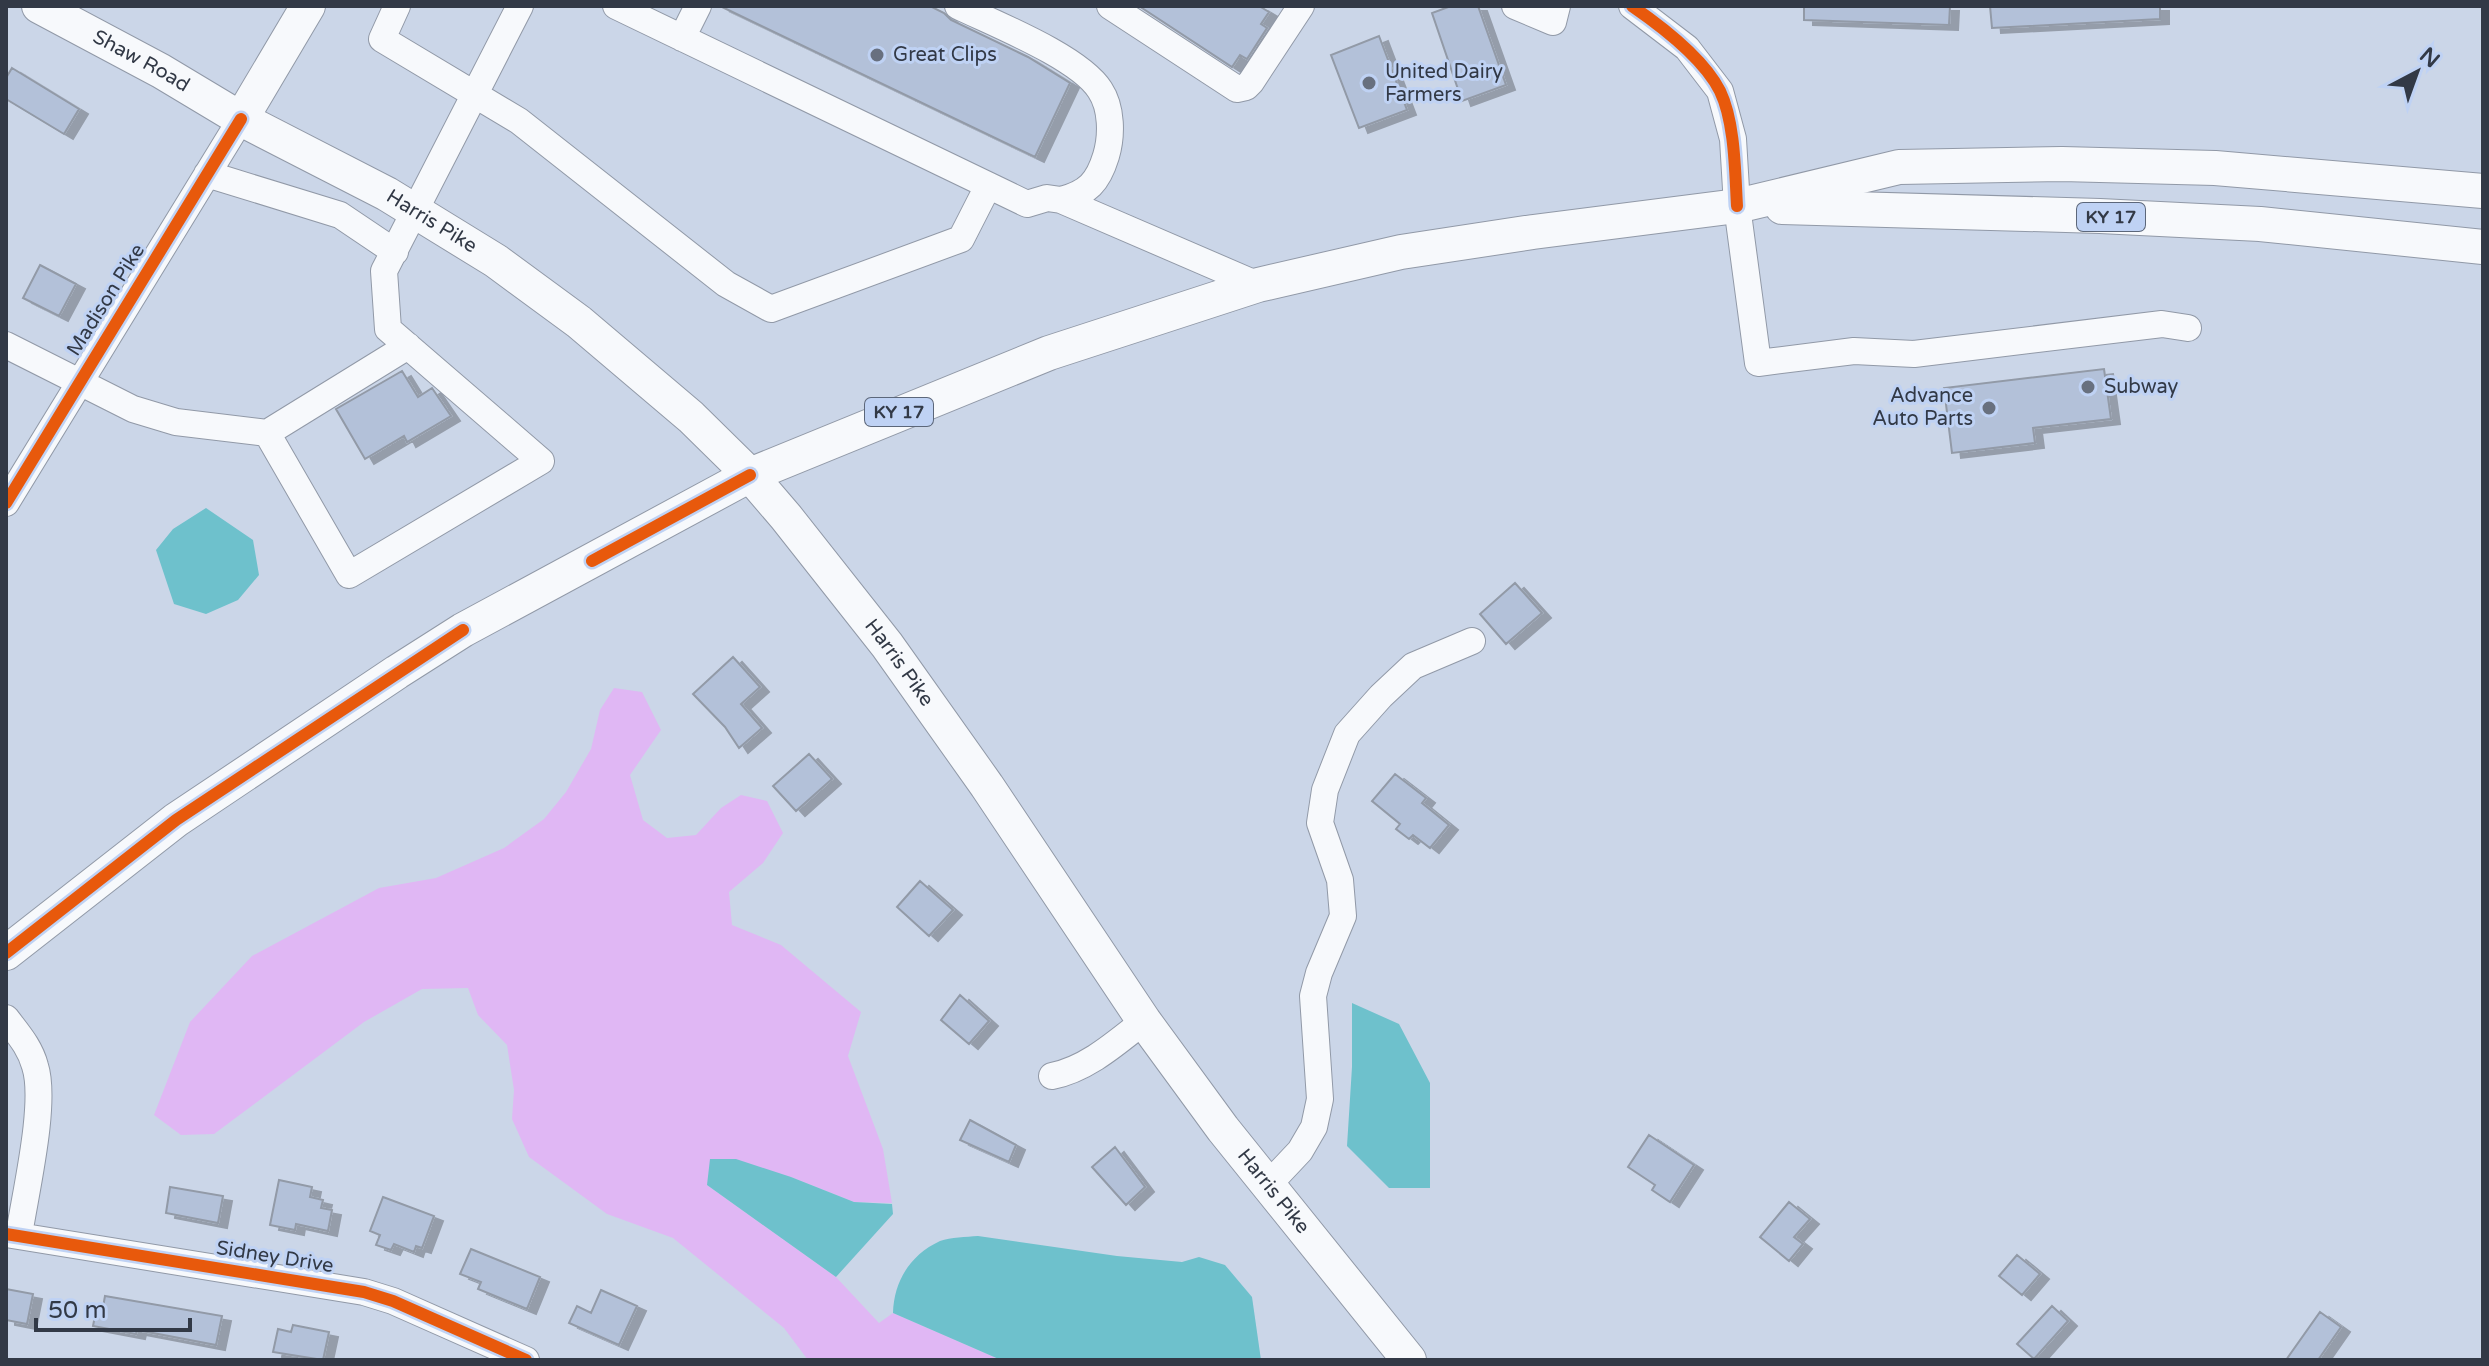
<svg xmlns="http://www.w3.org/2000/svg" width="2489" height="1366" viewBox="0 0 2489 1366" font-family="'Varela Round',sans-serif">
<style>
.green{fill:#e0b7f4}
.water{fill:#6ec1cc}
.building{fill:#b3c1d9;stroke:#929aa7;stroke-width:2;filter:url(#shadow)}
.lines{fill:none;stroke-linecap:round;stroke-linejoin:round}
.minor-casing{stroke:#9199a7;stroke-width:28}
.major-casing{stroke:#9199a7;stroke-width:36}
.minor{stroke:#f7f9fc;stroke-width:26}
.major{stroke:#f7f9fc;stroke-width:34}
.cycleway-casing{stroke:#bfd2f4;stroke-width:17}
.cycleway{stroke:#e8590c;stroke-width:12}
.poi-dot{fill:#68707f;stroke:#bfd2f4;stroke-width:3}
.labels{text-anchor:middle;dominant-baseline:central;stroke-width:6;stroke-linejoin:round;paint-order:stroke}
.shield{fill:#bfd2f4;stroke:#5c677a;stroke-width:2}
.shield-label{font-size:18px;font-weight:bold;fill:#323946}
.poi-label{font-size:20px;fill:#323946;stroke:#bfd2f4;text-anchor:start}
.street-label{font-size:20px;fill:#323946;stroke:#bfd2f4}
</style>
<defs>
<filter id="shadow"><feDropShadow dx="9" dy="5" stdDeviation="0" flood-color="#0004"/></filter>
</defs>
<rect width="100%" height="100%" fill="#cbd6e8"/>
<path class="green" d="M614,688L642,692L661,730L630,775L643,820L667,838L696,835L721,808L741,795L767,801L783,833L763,863L729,892L732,925L781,945L861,1012L848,1056L883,1149L892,1203L854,1202L791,1177L707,1185L836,1277L879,1323L893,1313L1001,1360H808L784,1328L673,1238L607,1214L529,1157L512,1119L514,1090L507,1045L478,1015L468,988L422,989L364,1022L214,1134L181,1135L154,1115L190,1022L252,956L379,888L436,878L504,848L544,819L566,792L591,749L600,710Z"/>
<path class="water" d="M206,508L253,540L259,575L238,600L206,614L174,604L156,550L173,529Z
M1352,1003L1399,1024L1430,1083V1188H1389L1347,1146L1352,1067Z
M710,1159H736L791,1177L854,1202L892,1204L893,1214L836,1277L707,1185Z
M978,1236L1117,1256L1182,1262L1199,1257L1225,1265L1252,1297L1261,1360H1001L893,1313C894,1281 910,1255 940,1241C951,1237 966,1237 978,1236Z"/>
<path class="building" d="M720,6H930L944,13L951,20L1028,57L1070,83L1035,157Z
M1139,6H1259L1269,12L1261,24L1267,28L1247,59L1240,55L1232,67Z
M1451,6H1478L1506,85L1462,101L1432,13Z
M1804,6H1950L1949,25L1804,20Z
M1990,6H2160V19L1992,28Z
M1379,36L1407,110L1359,128L1331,55Z
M12,68L79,109L64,134L6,99V78Z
M40,265L76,284L59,316L23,298Z
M2104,369L2111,419L2033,428L2035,443L1952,453L1944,388Z
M402,371L418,397L432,388L451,416L407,442L404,436L365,459L336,409Z
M1515,583L1542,613L1506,644L1480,614Z
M733,657L760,687L741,704L762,728L739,748L725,727L693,694Z
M809,754L832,779L796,811L773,786Z
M1395,774L1426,798L1422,803L1449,825L1430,848L1413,835L1409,839L1396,829L1400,824L1372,801Z
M920,881L953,910L929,936L897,907Z
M960,995L989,1021L969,1044L941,1020Z
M970,1120L1016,1145L1009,1162L960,1140Z
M1649,1135L1694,1165L1670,1202L1652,1190L1655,1185L1628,1167Z
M1115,1147L1145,1187L1126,1205L1092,1167Z
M279,1180L312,1187L310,1197L323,1200L321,1208L332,1210L328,1231L296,1224L295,1230L270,1225Z
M170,1187L223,1196L218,1223L166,1213Z
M383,1197L434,1216L422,1248L416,1246L414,1252L394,1244L391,1250L376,1245L380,1235L370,1231Z
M1789,1202L1810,1219L1794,1237L1803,1244L1789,1261L1760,1237Z
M471,1249L540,1277L527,1309L478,1289L481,1282L460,1274Z
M2017,1255L2040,1274L2022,1295L1999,1276Z
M6,1289L33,1294L27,1324L6,1320Z
M601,1290L637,1306L619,1345L569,1323L577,1306L591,1313Z
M105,1296L222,1316L216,1345L137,1330L136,1334L93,1326L97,1306L103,1307Z
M2052,1306L2068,1321L2034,1359L2017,1344Z
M2320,1312L2341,1327L2318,1360H2286Z
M293,1325L329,1332L323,1360L273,1352L278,1329L291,1332Z"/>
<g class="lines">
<g class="minor-casing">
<path id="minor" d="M397,6L382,39L519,121L726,284L771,309L961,239L988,186
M616,6L1027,204L1047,198L1061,200L1258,285
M958,6C995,24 1079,57 1100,90C1112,108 1112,136 1106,156C1098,182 1088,193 1061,200
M1110,6L1237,89L1246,87L1251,82L1301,6
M1515,6L1553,22L1557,6
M1632,6L1687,48L1720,91L1733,139L1737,206L1758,363L1854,351L1914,354L2162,324L2188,328
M682,38L698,6
M207,174L340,215L395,252
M6,345L133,409L176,422L267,433L349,575L541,461L388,329L384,271L520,6
M267,433L408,346
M6,503L241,119
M6,1018C18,1034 30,1047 35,1066C47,1103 25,1194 19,1235
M1052,1076C1087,1069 1116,1043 1144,1021
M1267,1186L1300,1151L1314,1127L1320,1099L1313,996L1319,973L1343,916L1340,880L1320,823L1325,790L1347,734L1381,696L1413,666L1472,641
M6,1234L364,1292L393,1301L526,1360"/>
</g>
<g class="major-casing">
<g id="major">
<path id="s1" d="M39,6L161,71L241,119L387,194L496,261L579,322L691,417L750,475L786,517L887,645L987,786L1144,1021L1223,1129L1409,1360"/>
<path d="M241,119L308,6"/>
<path d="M1782,207L2100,216L2260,224L2483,247"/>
<path d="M6,953L176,820L397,672L463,630L750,475L1049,353L1258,285L1401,252L1533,232L1737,206L1899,167L2062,164L2215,168L2483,191"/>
</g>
</g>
<use href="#minor" class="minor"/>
<use href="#major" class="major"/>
<g class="cycleway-casing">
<path id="cycleway" d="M1632,6C1661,26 1704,59 1720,91C1735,122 1735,172 1737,206
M6,503L241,119
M592,561L750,475
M6,953L176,820L463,630
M6,1234L364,1292L393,1301L526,1360"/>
</g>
<use href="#cycleway" class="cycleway"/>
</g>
<g class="poi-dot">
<circle cx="877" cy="55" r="8"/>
<circle cx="1369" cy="83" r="8"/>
<circle cx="2088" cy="387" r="8"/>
<circle cx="1989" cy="408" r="8"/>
</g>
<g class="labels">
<g class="shield">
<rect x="2077" y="203" width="68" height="28" rx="6"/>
<rect x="865" y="398" width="68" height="28" rx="6"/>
</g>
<g class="shield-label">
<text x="2111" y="217">KY 17</text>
<text x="899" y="412">KY 17</text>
</g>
<g class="poi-label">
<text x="893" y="55">Great Clips</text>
<text x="1385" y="72">United Dairy<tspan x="1385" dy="23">Farmers</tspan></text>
<text x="2104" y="387">Subway</text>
<text x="1973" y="396" text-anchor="end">Advance<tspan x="1973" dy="23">Auto Parts</tspan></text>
</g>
<g class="street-label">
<text stroke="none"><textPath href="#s1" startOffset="116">Shaw Road</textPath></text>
<text stroke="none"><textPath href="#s1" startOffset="448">Harris Pike</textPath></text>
<text transform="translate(106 300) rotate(-58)">Madison Pike</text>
<text stroke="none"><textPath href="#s1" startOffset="1096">Harris Pike</textPath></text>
<text stroke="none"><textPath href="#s1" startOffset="1744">Harris Pike</textPath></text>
<text transform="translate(275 1257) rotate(9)">Sidney Drive</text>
</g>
</g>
<rect width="2489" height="1366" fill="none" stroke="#323946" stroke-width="16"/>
<g transform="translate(2417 72) rotate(41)" stroke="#bfd2f4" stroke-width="6" paint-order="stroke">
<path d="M0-6L14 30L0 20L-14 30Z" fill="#323946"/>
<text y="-12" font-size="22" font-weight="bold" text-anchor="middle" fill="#323946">N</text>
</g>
<path d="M36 1318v12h154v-12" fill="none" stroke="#323946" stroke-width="4"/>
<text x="48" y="1318" font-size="24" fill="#323946" stroke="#bfd2f4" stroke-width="6" paint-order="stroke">50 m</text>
</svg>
